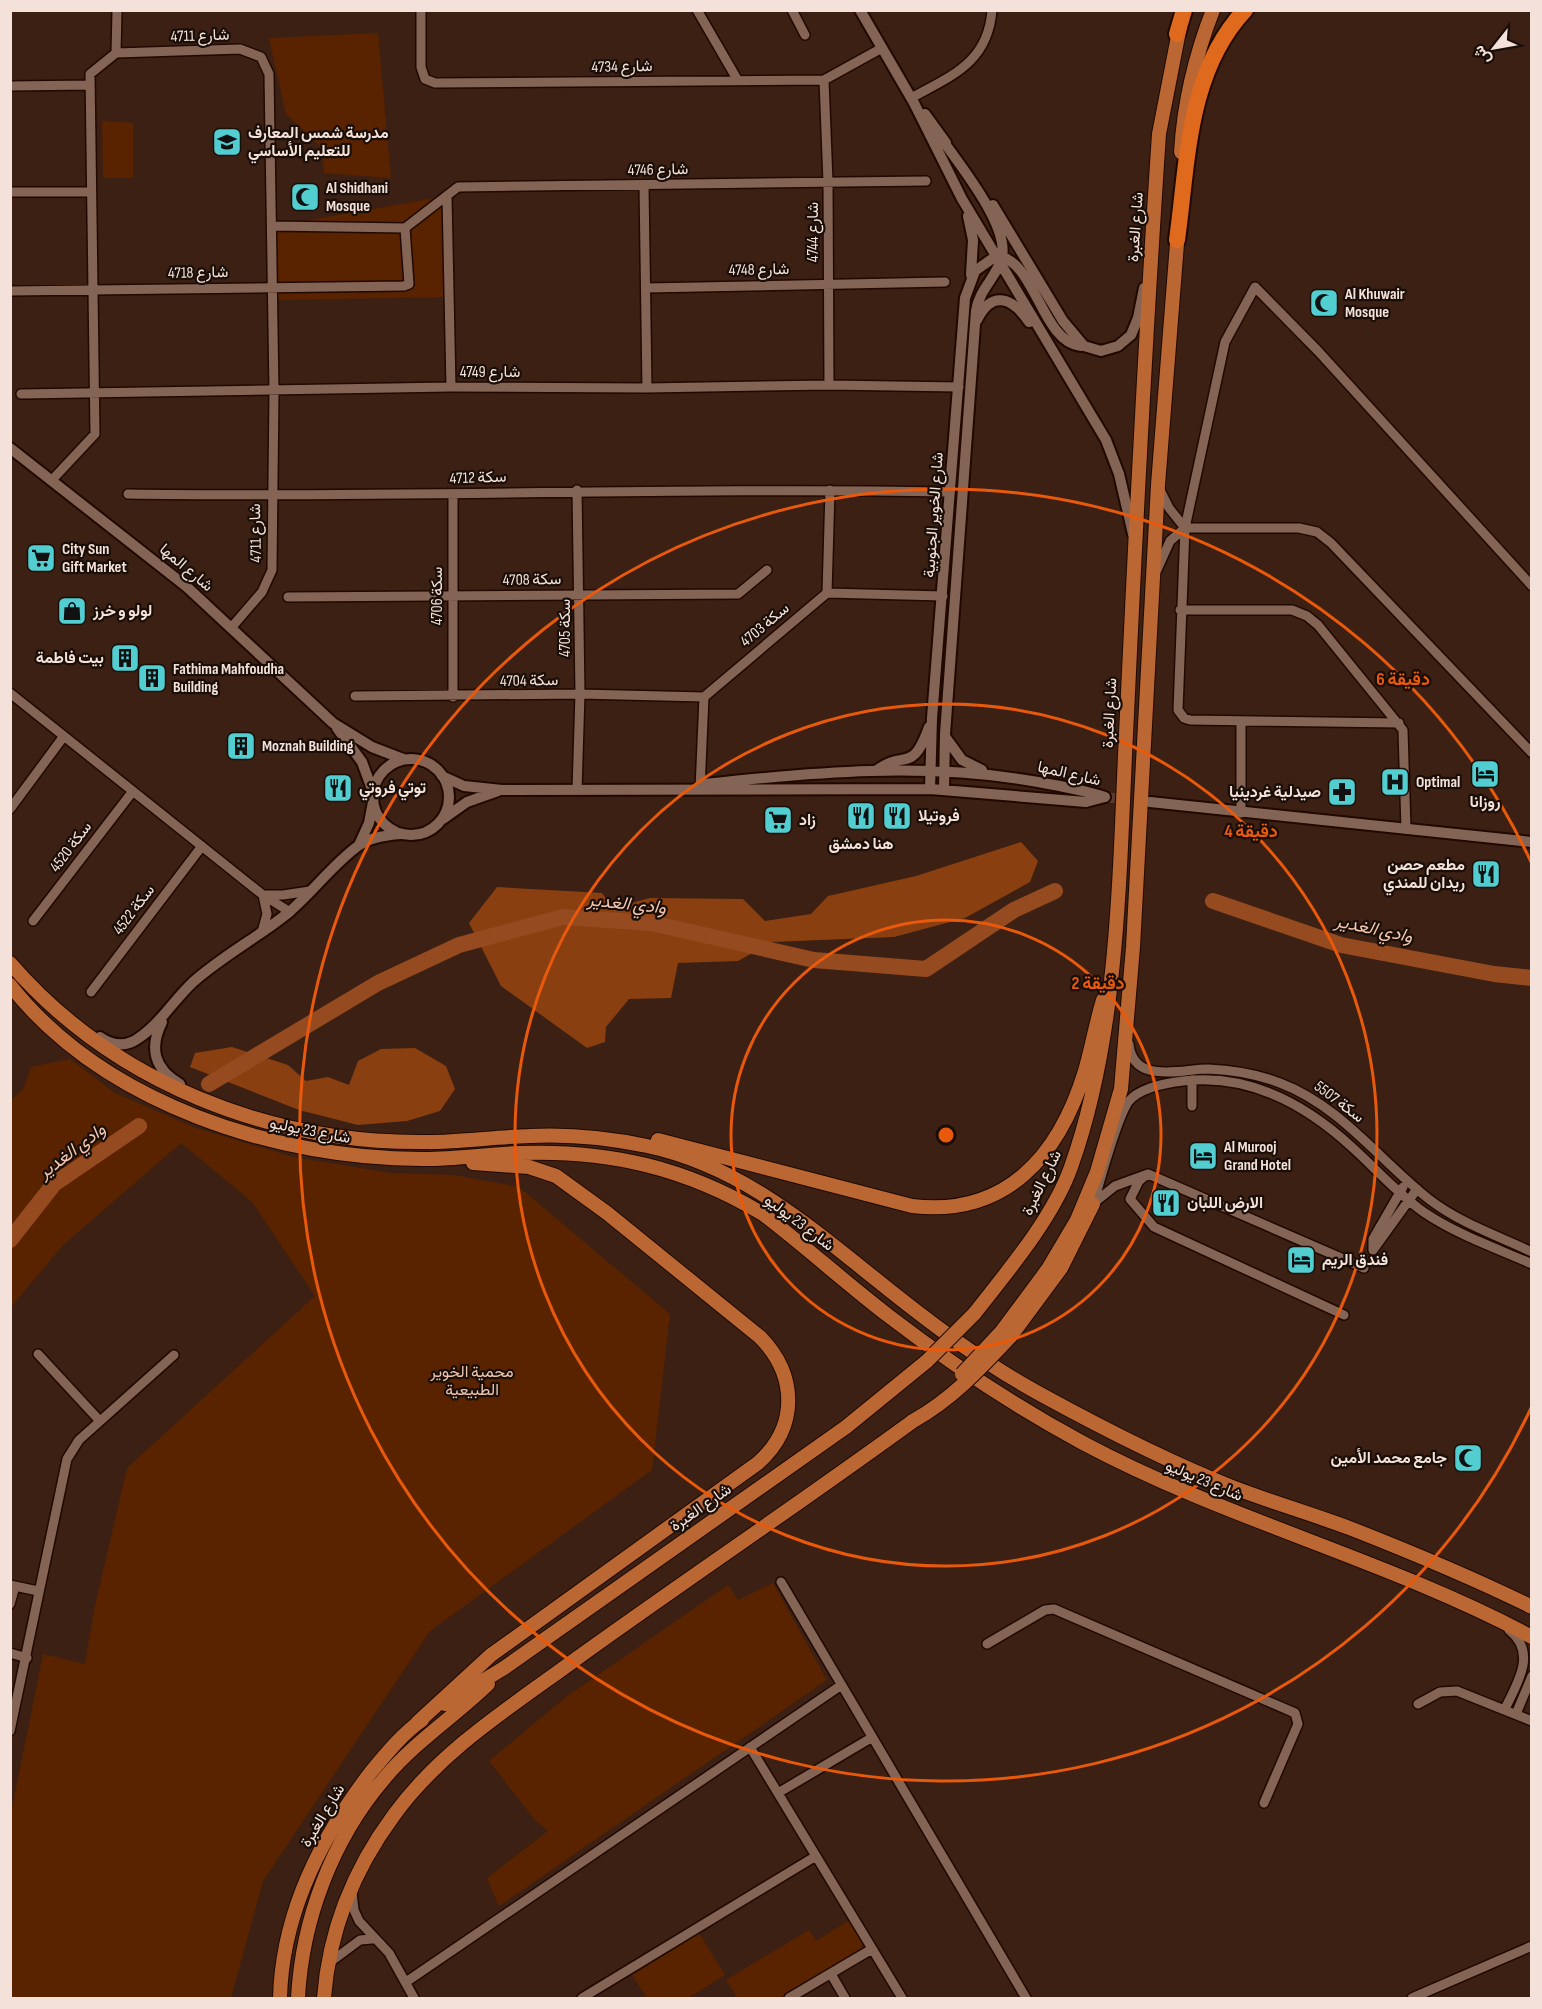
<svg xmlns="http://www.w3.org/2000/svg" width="1542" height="2009" viewBox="0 0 1542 2009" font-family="'Sofia Sans Condensed',Vazirmatn,sans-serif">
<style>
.green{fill:#5a2300}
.forest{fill:#893f10}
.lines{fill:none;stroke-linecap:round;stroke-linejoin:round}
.river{stroke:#964a1f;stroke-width:16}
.tertiary-tunnel{stroke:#573d31;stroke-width:10;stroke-dasharray:10 5;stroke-linecap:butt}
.minor-casing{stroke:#210900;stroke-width:12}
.tertiary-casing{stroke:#210900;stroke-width:14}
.primary-casing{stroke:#210900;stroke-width:16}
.motorway-casing{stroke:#210900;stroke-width:20}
.minor{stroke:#846555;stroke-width:9}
.tertiary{stroke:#846555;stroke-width:10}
.primary{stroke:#bb6733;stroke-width:14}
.motorway{stroke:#df691c;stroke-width:16}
.primary-bridge-casing{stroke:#210900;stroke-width:16;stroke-linecap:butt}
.primary-bridge{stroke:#bb6733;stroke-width:14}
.ring{fill:none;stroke:#e8590c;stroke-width:3}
.labels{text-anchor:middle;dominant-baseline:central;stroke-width:4.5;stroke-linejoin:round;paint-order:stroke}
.street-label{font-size:16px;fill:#f4e1d9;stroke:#190e08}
.poi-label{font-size:16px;font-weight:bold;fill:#f4e1d9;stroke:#190e08;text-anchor:start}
.park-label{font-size:16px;fill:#f0c5af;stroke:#190e08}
.water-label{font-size:18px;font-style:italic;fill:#f2c6b0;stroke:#190e08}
.centre{fill:#e8590c;stroke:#190e08;stroke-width:3}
.ring-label{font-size:18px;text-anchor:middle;font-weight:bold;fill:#e8590c;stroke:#190e08;stroke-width:4.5;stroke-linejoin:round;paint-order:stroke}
</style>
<rect width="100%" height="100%" fill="#3b2013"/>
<path class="green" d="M378,33L391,178L324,173L322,148L286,114L269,38Z
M102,121L133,123V178H103Z
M447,196L449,297L273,300L270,227Z
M70,1059L115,1093L193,1127L293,1157L391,1173L454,1175L519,1187L670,1314L652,1470L430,1631L263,1881L231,1998H11V1813L43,1654L85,1664L95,1606L127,1468L315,1296L252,1202L181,1143L63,1245L11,1307V1101L24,1088L31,1067Z
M773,1583L827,1680L499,1906L487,1878L548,1831L535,1820L489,1761L566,1697L728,1585L738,1600Z
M851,1919L864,1940L861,1949L780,1998H738L726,1980L809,1930L816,1941Z
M699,1933L725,1975L688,1998H647L632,1975Z"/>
<path class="forest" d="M1021,842L1038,861L1030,882L965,918L894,937L772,942L738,961L678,963L671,998L629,999L606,1027L605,1042L587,1048L501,986L469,923L497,887L602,893L613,908L650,898L743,899L765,921L811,914L828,896L916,876Z
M232,1047L288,1065L306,1081L328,1077L349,1085L358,1061L381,1049L415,1048L446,1066L455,1089L440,1111L407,1121L358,1125L299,1110L190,1067L195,1053Z"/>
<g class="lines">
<path class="river" d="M1213,901L1341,945L1494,974L1532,978
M209,1084L378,983L459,945L563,917L651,923L814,960L926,969L1014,910L1055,891
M10,1240L54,1184L139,1126"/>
<path class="tertiary-tunnel" d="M1105,797L1146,802"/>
<g class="minor-casing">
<path id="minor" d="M421,10V67L425,79L435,83L824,80L882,48
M697,10L737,79
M792,10L805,35
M116,53L117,10
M824,80L828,182L829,385
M10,86L90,85
M911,98C951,76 988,63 992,10
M644,186L647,388
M10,192H91
M447,196L451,387
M405,228L458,187L926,181
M646,288L945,282
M10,291L404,286L409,284L405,228L272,226
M21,394L451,387L647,388L829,385L959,387
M52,480L95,434L90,74L116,53L240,49L261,57L269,74L274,391L272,570L262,592L231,628
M1160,490L1169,508L1185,528
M128,494C402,498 676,487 950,492
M1157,570L1170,541L1185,528H1299L1317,532L1331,543L1532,753
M827,593L830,490
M288,597L738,594L767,570
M1180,610H1292L1307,616L1318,625L1403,730L1406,829
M10,693L263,895L290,912
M355,696L580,694L704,697
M453,697V494
M1399,723L1190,720L1184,718L1178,710L1185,528L1225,342L1255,287L1318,351L1532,586
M700,789L704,697L827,593L943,596
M577,790L580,694L577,490
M10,809L64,736
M1241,813V723
M33,921L133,791
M262,932L267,914L263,895H283L310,891
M91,992L202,846
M1129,1044C1133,1085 1181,1069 1208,1069C1232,1070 1257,1074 1280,1083C1341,1106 1380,1161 1430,1200C1460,1223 1498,1236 1532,1252
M1192,1106V1080
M1146,1175L1139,1181L1130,1199L1154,1227L1344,1315
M1095,1202L1115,1186L1148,1174L1364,1268
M1093,1204C1100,1182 1117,1116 1129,1101C1141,1087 1166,1083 1183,1081C1250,1073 1307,1105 1354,1149C1378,1171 1399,1195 1425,1213C1458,1235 1496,1248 1532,1264
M1373,1250V1239L1403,1187
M1373,1250L1417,1189
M38,1354L99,1420
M781,1582L1026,1998
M10,1585L38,1591
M10,1604L15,1586
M987,1644L1045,1610L1054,1609L1295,1713L1298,1724L1264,1803
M10,1653L27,1658
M1418,1704L1440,1692L1457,1691L1532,1721
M1505,1709C1517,1683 1538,1653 1509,1630
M1516,1714L1532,1676
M10,1731L67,1459L79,1440L174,1355
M750,1747L902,1998
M778,1793L871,1738
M352,1892L354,1910L359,1921L389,1953L414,1998
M329,1963L360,1940L372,1939
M831,1974L845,1998
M406,1982L840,1686
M582,1998L816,1856
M789,1998L872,1949
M1412,1998L1532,1946"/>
</g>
<g class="tertiary-casing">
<path id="tertiary" d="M860,10L914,103L962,199L1106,440L1119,474L1133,534
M925,114L946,143
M941,138C959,164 1009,225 1002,257C997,277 979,289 976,311L945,734L944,790
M993,205L1063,321L1084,346L1101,351L1118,346L1131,335L1138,318L1144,288
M968,216L973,240L971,275
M997,256C1036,260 1041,342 1081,346
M977,320C992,289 1013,298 1029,322
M10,448L187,587L333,723L372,747L403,759
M337,728L362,762L373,792
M946,738L962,760L982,770
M373 797a38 38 0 1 1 76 0a38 38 0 1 1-76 0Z
M877,770C905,749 912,775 929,727
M442,776L464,786L502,790L930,789L1086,802L1105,797
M700,789L704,784C815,772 927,762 1038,782C1061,786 1083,790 1105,797
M930,789L932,718L965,298L975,271L996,256
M1150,802L1532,842
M443,819L467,802L498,791
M359,845L369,823L373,802
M162,1022C149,1048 154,1069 180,1084
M100,1037C110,1044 122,1047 134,1041C158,1027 172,1002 192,983C222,956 257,938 288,913C313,892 332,865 358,846C370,837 387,835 401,834"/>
</g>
<g class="primary-casing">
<path id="primary" d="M1181,152C1184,103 1195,56 1213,10
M10,963C114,1083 270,1144 427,1142C461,1142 495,1137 529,1136C567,1134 609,1138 647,1146C737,1165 803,1221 873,1277C925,1319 981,1362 1040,1394C1102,1428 1166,1461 1232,1487C1271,1502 1312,1514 1352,1529C1413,1553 1473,1578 1532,1607
M10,985C104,1104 278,1160 425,1159C457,1159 488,1154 520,1153C610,1150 686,1168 763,1214C806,1247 847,1284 890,1317C950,1363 1016,1407 1083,1443C1227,1520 1388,1560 1532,1637
M658,1140L912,1206C1006,1217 1059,1156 1085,1071C1092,1047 1096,1023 1103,1000
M974,1314C1007,1272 1053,1218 1071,1167C1121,1027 1119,862 1127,714C1136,521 1146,328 1159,134L1180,26
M1002,1331L1048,1269L1077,1220L1097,1172L1121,1089L1133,947L1158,485L1178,231
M1010,1337L1061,1268L1093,1204
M445,1704L504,1668L846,1427L927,1361
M417,1723L491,1655L758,1463C799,1426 797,1375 760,1337L607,1213L556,1176L529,1167L473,1163
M280,1998C282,1915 321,1837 371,1772C386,1754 403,1733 422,1720
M298,1998C302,1920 332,1840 383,1780C413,1743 454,1717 488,1684
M324,1998C329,1931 354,1869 394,1815C441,1750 512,1706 576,1659C687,1579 802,1502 913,1421"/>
</g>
<g class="motorway-casing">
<path id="motorway" d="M1177,34L1184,10
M1177,240C1188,161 1187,72 1245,10"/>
</g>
<use href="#minor" class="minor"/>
<use href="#tertiary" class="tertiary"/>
<use href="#primary" class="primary"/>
<use href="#motorway" class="motorway"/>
<g class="primary-bridge-casing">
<path id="primary-bridge" d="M927,1361L974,1314
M962,1374L1002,1331
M913,1421C951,1400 980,1369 1010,1337"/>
</g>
<use href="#primary-bridge" class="primary-bridge"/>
</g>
<g class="ring">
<circle cx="946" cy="1135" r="215"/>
<circle cx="946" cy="1135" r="431"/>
<path d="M1531 1408A646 646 0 1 1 1531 862"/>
</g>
<defs>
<g id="school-square" transform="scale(1.5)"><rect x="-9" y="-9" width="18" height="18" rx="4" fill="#52cdd0" stroke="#190e08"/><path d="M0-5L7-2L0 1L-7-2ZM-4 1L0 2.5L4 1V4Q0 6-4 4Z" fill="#111"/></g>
<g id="mosque-square" transform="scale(1.5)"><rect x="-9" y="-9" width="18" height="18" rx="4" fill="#52cdd0" stroke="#190e08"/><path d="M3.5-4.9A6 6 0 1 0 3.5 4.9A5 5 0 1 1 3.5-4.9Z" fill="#111"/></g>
<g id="supermarket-square" transform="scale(1.5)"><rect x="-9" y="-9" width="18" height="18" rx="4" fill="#52cdd0" stroke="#190e08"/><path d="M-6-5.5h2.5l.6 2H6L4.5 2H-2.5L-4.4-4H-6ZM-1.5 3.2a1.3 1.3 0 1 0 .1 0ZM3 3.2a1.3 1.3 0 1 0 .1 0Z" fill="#111"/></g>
<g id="shop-square" transform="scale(1.5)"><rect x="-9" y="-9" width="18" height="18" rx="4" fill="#52cdd0" stroke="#190e08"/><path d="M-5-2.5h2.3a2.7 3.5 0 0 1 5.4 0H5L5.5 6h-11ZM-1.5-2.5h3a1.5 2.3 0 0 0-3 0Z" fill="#111"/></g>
<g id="building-square" transform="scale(1.5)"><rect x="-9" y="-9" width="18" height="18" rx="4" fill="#52cdd0" stroke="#190e08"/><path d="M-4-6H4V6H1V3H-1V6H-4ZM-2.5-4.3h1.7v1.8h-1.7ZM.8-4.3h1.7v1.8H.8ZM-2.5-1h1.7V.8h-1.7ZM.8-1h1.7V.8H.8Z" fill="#111"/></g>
<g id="hotel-square" transform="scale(1.5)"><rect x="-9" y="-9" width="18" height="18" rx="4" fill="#52cdd0" stroke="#190e08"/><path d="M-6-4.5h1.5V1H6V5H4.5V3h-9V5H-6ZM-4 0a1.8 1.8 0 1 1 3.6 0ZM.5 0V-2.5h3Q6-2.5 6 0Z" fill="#111"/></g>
<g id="hospital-square" transform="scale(1.5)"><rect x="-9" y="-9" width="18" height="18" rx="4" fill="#52cdd0" stroke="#190e08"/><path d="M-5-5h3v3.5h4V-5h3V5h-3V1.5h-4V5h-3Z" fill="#111"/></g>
<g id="restaurant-square" transform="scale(1.5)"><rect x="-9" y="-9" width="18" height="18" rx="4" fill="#52cdd0" stroke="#190e08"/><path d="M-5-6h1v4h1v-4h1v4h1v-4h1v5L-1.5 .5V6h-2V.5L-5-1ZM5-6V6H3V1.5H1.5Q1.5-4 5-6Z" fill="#111"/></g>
<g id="pharmacy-square" transform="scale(1.5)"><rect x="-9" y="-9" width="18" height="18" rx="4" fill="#52cdd0" stroke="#190e08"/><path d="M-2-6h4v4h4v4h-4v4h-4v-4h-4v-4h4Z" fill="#111"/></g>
</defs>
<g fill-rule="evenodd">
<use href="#school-square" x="227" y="142"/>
<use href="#mosque-square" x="305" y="197"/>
<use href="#mosque-square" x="1324" y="303"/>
<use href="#supermarket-square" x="41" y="558"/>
<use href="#shop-square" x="72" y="611"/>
<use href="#building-square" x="125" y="658"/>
<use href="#building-square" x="152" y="678"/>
<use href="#building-square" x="241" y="746"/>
<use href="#hotel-square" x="1485" y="774"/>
<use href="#hospital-square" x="1395" y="782"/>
<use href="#restaurant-square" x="338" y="788"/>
<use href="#pharmacy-square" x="1342" y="792"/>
<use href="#restaurant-square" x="861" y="816"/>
<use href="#restaurant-square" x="897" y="816"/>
<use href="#supermarket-square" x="778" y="820"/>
<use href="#restaurant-square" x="1486" y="874"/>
<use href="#hotel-square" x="1203" y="1156"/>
<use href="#restaurant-square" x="1166" y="1203"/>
<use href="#hotel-square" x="1301" y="1260"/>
<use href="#mosque-square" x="1468" y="1458"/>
</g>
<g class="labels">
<g class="street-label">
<text transform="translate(200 36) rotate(-2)">4711 شارع</text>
<text transform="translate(622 67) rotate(-1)">4734 شارع</text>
<text transform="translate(658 170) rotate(-1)">4746 شارع</text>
<text transform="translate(1136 227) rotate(-86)">شارع الغبرة</text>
<text transform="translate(813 232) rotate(-90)">4744 شارع</text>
<text transform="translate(759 270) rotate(-1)">4748 شارع</text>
<text transform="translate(198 273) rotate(-1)">4718 شارع</text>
<text x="490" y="372">4749 شارع</text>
<text transform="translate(478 478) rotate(-2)">سكة 4712</text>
<text transform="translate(934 515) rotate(-86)">شارع الخوير الجنوبية</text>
<text transform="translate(256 533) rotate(-91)">4711 شارع</text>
<text transform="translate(186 568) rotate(40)">شارع المها</text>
<text transform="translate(532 580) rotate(-1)">سكة 4708</text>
<text transform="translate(437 596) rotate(-90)">4706 سكة</text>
<text transform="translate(765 625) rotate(-40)">4703 سكة</text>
<text transform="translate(565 628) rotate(-90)">4705 سكة</text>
<text transform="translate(529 681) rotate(-1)">سكة 4704</text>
<text transform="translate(1110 713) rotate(-87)">شارع الغبرة</text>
<text transform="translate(1069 774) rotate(13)">شارع المها</text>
<text transform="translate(71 847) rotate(-53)">سكة 4520</text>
<text transform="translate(134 910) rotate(-53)">سكة 4522</text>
<text transform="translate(1339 1102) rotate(37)">سكة 5507</text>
<text transform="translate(310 1131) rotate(11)">شارع 23 يوليو</text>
<text transform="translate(1042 1183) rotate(-64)">شارع الغبرة</text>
<text transform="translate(799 1223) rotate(37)">شارع 23 يوليو</text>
<text transform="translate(1204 1481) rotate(23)">شارع 23 يوليو</text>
<text transform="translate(701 1508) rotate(-35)">شارع الغبرة</text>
<text transform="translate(323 1816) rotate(-59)">شارع الغبرة</text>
</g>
<g class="poi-label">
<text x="248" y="133">مدرسة شمس المعارف<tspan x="248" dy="18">للتعليم الأساسي</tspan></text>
<text x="326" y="188">Al Shidhani<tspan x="326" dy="18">Mosque</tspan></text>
<text x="1345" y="294">Al Khuwair<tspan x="1345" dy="18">Mosque</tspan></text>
<text x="62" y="549">City Sun<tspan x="62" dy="18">Gift Market</tspan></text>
<text x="93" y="611">لولو و خرز</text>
<text x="104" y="658" text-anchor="end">بيت فاطمة</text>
<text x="173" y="669">Fathima Mahfoudha<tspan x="173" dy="18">Building</tspan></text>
<text x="262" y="746">Moznah Building</text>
<text x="1416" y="782">Optimal</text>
<text x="359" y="788">توتي فروتي</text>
<text x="1321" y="792" text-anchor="end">صيدلية غردينيا</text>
<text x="1485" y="802" text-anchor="middle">روزانا</text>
<text x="918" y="816">فروتيلا</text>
<text x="799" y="820">زاد</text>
<text x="861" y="844" text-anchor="middle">هنا دمشق</text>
<text x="1465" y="865" text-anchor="end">مطعم حصن<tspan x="1465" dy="18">ريدان للمندي</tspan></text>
<text x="1224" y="1147">Al Murooj<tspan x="1224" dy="18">Grand Hotel</tspan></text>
<text x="1187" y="1203">الارض اللبان</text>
<text x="1322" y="1260">فندق الريم</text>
<text x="1447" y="1458" text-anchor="end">جامع محمد الأمين</text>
</g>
<g class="park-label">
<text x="472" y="1372">محمية الخوير<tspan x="472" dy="18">الطبيعية</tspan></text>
</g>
<g class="water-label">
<text transform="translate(627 904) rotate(6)">وادي الغدير</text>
<text transform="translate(1374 929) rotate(12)">وادي الغدير</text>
<text transform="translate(72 1151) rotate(-37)">وادي الغدير</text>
</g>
</g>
<circle cx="946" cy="1135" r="9" class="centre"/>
<g class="ring-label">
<text x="1403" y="685">6 دقيقة</text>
<text x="1251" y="837">4 دقيقة</text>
<text x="1098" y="989">2 دقيقة</text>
</g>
<rect width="1542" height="2009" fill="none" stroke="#f4e1d9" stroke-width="24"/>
<g transform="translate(1494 48) rotate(239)" stroke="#190e08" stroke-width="4.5" paint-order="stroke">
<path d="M0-4.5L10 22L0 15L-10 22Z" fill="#f4e1d9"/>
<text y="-9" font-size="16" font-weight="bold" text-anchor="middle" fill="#f4e1d9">ش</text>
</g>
</svg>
